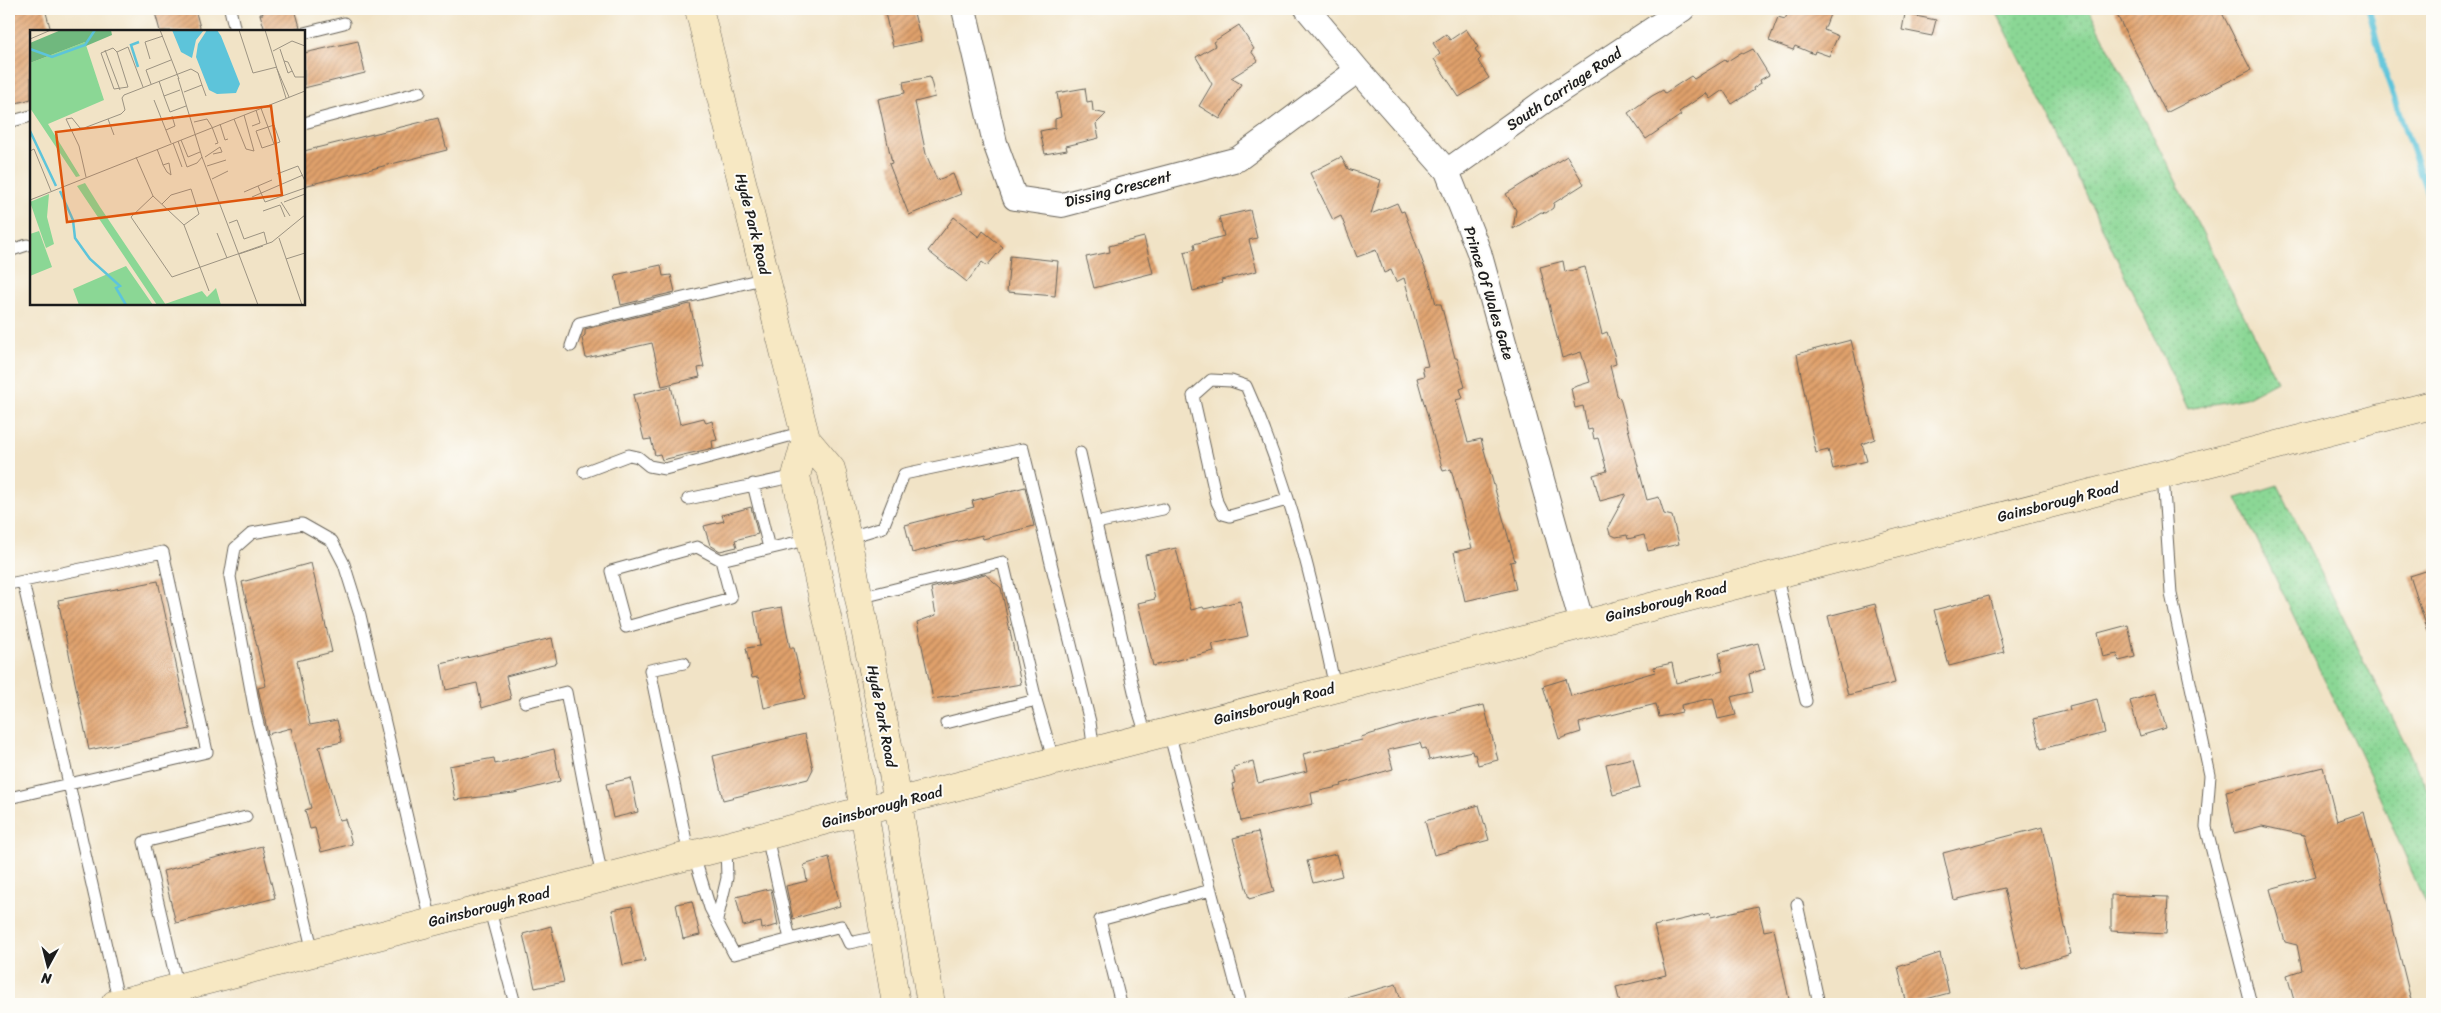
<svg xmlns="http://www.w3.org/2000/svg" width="2441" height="1013" viewBox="0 0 2441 1013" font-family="Sriracha,sans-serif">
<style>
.grass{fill:url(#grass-dots);stroke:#547a58}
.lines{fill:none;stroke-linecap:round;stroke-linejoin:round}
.stream{stroke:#5dc4da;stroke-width:6}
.building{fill:url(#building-hatch)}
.service-casing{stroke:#676258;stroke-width:13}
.minor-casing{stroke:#676258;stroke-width:26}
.secondary-casing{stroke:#676258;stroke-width:29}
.service{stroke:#fff;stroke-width:11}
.minor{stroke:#fff;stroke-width:24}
.secondary{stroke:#f7e8c3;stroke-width:28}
.labels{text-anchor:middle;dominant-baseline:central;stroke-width:4;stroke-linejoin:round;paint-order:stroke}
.street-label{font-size:15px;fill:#1c1c1c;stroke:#fdfcf7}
.inset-river{fill:none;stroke:#5dc4da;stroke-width:2.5}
.inset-road{fill:none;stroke:#9c9382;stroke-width:1}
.view{fill:#de560d;fill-opacity:0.15;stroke:#de560d;stroke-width:2.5}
.inset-edge{fill:none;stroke:#1c1c1c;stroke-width:2.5}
</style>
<defs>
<pattern id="grass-dots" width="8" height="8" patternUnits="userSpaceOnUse" patternTransform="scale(1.25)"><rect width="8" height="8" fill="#8bd795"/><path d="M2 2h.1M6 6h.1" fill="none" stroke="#77b880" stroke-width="1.8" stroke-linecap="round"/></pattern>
<pattern id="building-hatch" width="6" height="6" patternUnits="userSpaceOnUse" patternTransform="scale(1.25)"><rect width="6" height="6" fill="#e0a16c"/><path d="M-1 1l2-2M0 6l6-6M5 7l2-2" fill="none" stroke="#b58258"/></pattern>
</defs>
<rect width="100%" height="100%" fill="#fdfcf7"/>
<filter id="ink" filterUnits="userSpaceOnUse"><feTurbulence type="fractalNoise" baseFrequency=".02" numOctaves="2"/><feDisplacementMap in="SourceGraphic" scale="10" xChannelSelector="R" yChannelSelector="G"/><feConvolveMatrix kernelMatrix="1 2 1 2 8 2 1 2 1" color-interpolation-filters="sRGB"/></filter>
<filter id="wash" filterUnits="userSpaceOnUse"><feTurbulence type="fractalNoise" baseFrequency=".0096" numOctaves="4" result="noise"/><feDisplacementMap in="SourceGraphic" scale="20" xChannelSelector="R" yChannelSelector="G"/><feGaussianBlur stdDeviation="1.12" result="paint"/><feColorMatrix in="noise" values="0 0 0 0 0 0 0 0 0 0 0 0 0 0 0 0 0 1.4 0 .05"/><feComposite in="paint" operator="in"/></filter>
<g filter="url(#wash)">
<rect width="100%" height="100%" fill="#f1e3c6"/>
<path class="grass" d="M1995,9H2089L2277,381L2245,398L2188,409L2053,124Z
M2278,485L2432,799V919L2371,777L2237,498Z"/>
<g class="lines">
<path class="stream" d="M2369,9L2383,67L2432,206"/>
</g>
<g id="blocks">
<path class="building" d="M9,9H45L51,31H31V99L9,105Z
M154,9H195L201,31H160Z
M261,9H295L300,27L284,31H265L260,14H263Z
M884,9H913L921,41L893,47Z
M1790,9H1832L1824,30L1838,36L1829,56L1815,51L1814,54L1795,46L1793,50L1769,41L1778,17L1785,19Z
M2114,9H2220L2251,70L2166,113Z
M1905,14L1936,20L1932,36L1902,30Z
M1239,25L1254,49L1251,51L1258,61L1231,78L1241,84L1220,119L1199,106L1212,84L1196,57L1215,46L1213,42Z
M1466,29L1478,47L1475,49L1481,58L1478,61L1489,78L1459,97L1434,59L1440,54L1433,43L1446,34L1450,40Z
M358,41L365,73L304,88V53Z
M1753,49L1769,75L1760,80L1761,83L1753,88L1754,90L1732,104L1723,90L1710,99L1706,93L1679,112L1681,115L1646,139L1628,113L1652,96L1663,90L1665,93L1691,76L1694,79L1725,60L1726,62L1742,52L1743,54Z
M930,77L935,97L915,102L926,154L937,180L953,174L961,194L909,215L889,164L892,163L878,99L905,93L903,82Z
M1085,88L1087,102L1092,101L1093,111L1106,114L1096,124L1099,138L1066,146L1067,150L1045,154L1040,131L1055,128V119L1061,117L1057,93Z
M438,118L447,150L304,186V151Z
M1567,156L1584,184L1554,203L1553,208L1546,213L1541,212L1513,229L1516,210L1506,194Z
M1341,157L1348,169L1381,180L1371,214L1397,203L1401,212L1404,211L1430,282L1436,304H1441L1455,358H1457L1465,387L1460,389L1463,398L1456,400L1468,442L1481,439L1515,561L1510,562L1516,589L1465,601L1454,552L1472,548L1451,469L1443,471L1417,378L1424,376L1422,367L1428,366L1404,278L1396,282L1391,270L1384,273L1376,250L1357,257L1341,216L1333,220L1310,173Z
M1250,210L1257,238L1249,240L1257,271L1221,280L1222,283L1193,291L1184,252L1195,249L1194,244L1224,236L1219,217Z
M954,217L979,237L983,231L1003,247L987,266L982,262L967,282L928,251Z
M1144,237L1153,273L1094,288L1086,257L1110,252L1109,246Z
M1010,256L1058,261L1055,296L1007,292Z
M1563,261L1565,272L1585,267L1602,334L1607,332L1614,354L1616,364L1610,366L1617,395L1620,398L1647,500L1659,497L1664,514L1672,516L1679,544L1648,551L1644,535L1628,539L1627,535L1616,537L1610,534L1608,527L1626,494L1600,501L1593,475L1607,471L1598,438L1594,439L1592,429L1588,430L1583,406L1575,408L1571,388L1590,382L1581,352L1562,358L1540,267Z
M661,265L663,276L671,275L675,292L621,305L615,275Z
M690,304L704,367L698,368L700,377L662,386L652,343L586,358L582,338L585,335V329Z
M1851,340L1875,439L1862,444L1867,461L1833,469L1828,450L1816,453L1797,354Z
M671,386L680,424L704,418L706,423L712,421L717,440L712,441L713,448L662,460L660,454L655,455L651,439L644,440L633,395Z
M1025,487L1034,526L983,539L982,535L912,553L905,525L974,507L972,501Z
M751,507L758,534L735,540L737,547L720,551L710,545L704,526L724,521L722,515Z
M1176,548L1191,610L1203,607L1204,609L1240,601L1248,636L1212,644L1214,651L1153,666L1138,603L1155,599L1145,555Z
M311,563L332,652L297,661L310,725L337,720L342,742L319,747L339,820L345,819L352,844L321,852L315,828L310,829L305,810L311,808L291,728L268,734L258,688L266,686L242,582Z
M2432,569V633L2429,634L2410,576Z
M985,574L1001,588L1021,684L933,699L917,622L936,615L931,588Z
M158,581L190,729L89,750L58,600Z
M1989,596L2004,652L1949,666L1934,610Z
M1875,604L1895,683L1848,695L1828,616Z
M782,607L790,648H794L805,698L764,708L758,677L752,678L746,648L760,646L754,612Z
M2128,625L2135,657L2119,661L2117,654L2103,657L2098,633Z
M552,638L557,663L506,676L511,699L482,708L477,683L446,690L441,664Z
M1758,643L1765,669L1749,674L1753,692L1731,697L1736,715L1718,719L1713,698L1681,705L1682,712L1659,717L1656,704L1579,723L1581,732L1559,739L1543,686L1566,679L1571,696L1655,672L1654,667L1672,663L1676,683L1723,671L1719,653Z
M2156,693L2166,728L2140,736L2130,701Z
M2097,699L2105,733L2041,749L2033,719L2070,710L2069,706Z
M1484,705L1498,760L1478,765L1475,754L1473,755L1472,751L1429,760L1426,748L1422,749L1420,743L1388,750L1393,769L1341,784L1342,786L1311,793L1313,804L1241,821L1232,784L1235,783L1232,771H1235L1234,767L1253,762L1258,783L1307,771L1303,754L1362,740L1361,737L1405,724Z
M805,734L813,769L808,779L723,800L713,756Z
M554,749L560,781L514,793L455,800L449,766L494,758L495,764Z
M1633,758L1640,788L1613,795L1606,764Z
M2323,767L2337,821L2364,812L2412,1004H2295L2287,975L2302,970L2297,945L2285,942L2270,889L2316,876L2304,835L2262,826L2234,833L2226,791Z
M631,778L638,812L613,818L606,784Z
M1479,805L1489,840L1434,855L1425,821Z
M2043,827L2071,954L2022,969L2004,888L1954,900L1943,853Z
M1258,832L1274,892L1249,899L1233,838Z
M262,846L275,898L176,923L163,871Z
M1336,854L1342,876L1313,883L1307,861Z
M829,857L840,906L793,919L786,886L807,881L804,865Z
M769,889H771L778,925L762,929L761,922L743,926L736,897Z
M2111,895L2168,897L2166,934L2111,931Z
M692,901L700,935L683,939L676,904Z
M632,906L645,961L623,965L612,910Z
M1758,906L1764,931L1774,929L1790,1004H1620L1616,987L1666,975L1654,926L1710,913L1711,917Z
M551,926L564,982L535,988L523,934Z
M1940,953L1949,993L1907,1004L1898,967Z
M1396,984L1402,1004H1342V999Z"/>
</g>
</g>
<g filter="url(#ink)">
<use href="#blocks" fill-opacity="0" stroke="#676258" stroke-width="1"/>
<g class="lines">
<g class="service-casing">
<path id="service" d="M230,9L235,31
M304,33L344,23
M9,122L31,116
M304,123L420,92
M9,251L27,245
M571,346L579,323L766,278
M1080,453L1138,709L1147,738
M584,472L629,455L638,457L649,466L665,469L804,432
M2163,475L2171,594L2210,775L2206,827L2251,1004
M753,484L769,548
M688,499L796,476
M1287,500L1230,516L1223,514L1217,502L1193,396L1211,380L1231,381L1246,386C1289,482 1314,586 1335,688
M1096,523L1163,509
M847,538L883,527L904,474L1023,449L1090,722L1094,752
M721,560L697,547L611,571L626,627L731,598L721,560L810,539
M1776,574L1806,701
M23,582L119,1003
M9,584L163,552L207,752L9,798
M859,598L1003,562L1036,700L1054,762
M684,663L650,670L689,855
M525,702L566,692L602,878
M946,723L1036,700
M1169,732L1241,1004
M767,837L790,939
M694,856L710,908L734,954L841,926L849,943L883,936
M1797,904L1819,1004
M489,907L515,1004
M717,920L727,878L726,847
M313,952L255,712L230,577L235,548L252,533L302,524L332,541L344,564L360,615L431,921
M178,988L144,842L246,817
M1121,1004L1100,920L1211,890"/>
</g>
<g class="minor-casing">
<path id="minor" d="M964,9L995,143L1015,198L1062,205L1238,159L1358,70
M1307,9L1358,70L1447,171L1479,252L1582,624
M1447,171L1543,102L1683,9"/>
</g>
<g class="secondary-casing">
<path id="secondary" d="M699,9L806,439L831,469L847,538L890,755L931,1004
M806,439L796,476L847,708L896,1004
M115,1004L2432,405"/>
</g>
<use href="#service" class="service"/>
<use href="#minor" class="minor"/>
<use href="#secondary" class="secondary"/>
</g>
</g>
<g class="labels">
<g class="street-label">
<text transform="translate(1564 89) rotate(-34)">South Carriage Road</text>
<text transform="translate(1118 189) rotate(-14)">Dissing Crescent</text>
<text transform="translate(753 224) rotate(76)">Hyde Park Road</text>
<text transform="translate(1489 293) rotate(73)">Prince Of Wales Gate</text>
<text transform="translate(2058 502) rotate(-14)">Gainsborough Road</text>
<text transform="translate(1666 602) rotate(-14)">Gainsborough Road</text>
<text transform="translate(1274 704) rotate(-15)">Gainsborough Road</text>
<text transform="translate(882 716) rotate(79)">Hyde Park Road</text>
<text transform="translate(882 807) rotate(-15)">Gainsborough Road</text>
<text transform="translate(489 907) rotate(-14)">Gainsborough Road</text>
</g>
</g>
<g transform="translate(30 30)">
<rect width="275" height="275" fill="#f1e3c6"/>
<path d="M55,12L74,70L18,94L50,146L46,147L0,78V33ZM55,153L70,177L136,275H127L47,156ZM19,164L17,187L24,214L16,218L0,172ZM96,236L123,275H49L43,259Z" fill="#8bd795"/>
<path d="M31,0H81L82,5L56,16L55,12L0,33V13Z" fill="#70b87e"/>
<path d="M186,258L191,275L135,274L172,261L177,267Z" fill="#8bd795"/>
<path d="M9,201L22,237L0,246V204Z" fill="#8bd795"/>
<path d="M142,0H174L166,10L162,28L151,22ZM177,0H187L191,6L210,54L206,63L187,64L179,60L166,27L168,14Z" fill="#5dc4da"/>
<path class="inset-river" d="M0,19L22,27L55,15L65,0M108,37L101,15L109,12M0,101L26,156M30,161L43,190L45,208L60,229L90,256L86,258L96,275"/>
<path class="inset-road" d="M130,0L149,49M209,0L223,43L247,37M235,0L256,68M0,9L21,0M250,19L258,43L262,41M75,20L90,60M243,21L262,11L275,16M87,22L83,18L71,23L84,59L98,57L87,22L98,17L113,57M120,29L115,12L133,6M254,31L258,32L265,47H275M247,39L259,67M148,48L172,127L228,275M129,51L134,66M121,54L116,40L141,30M150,60L134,66L140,82L156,76M154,62L172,55L176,66M124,70L141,113M231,78L232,81L238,97L244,114L232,118L226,101L244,95L250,112L244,114M78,89L84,105M204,89L216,119L224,121L214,85M164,92L177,89L182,97M190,94L195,110L198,109M222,96L230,93L226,80M182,97L188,113L185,114M136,100L145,96L142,86M151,110L158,127L170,122M148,111L157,137L167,133L172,127M143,113L152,137M127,119L132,132L133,135L137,142L141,145L139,133L133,135M0,121L4,119L21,161M106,127L123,166L154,195L179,261M175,127L190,117L192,122L183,124M177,136L196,130M247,144L268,136L275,151M56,147L49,116L36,89L42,88L50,98H54L91,84L95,80L92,68L94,65L161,39L168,43L172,55M182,149L198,141M228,156L235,172L275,158M214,162L242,150M123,166L101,187L142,247L242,212L275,185M222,167L273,145M0,170L275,61M251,172L260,186M254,172L275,164M132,174L141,165L161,159L169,184L154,195M233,181L250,175L255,187M199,193L207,190L214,209L234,202L237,214M187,203L197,228M249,208L272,275M209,224L233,216M256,229L275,223"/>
<path class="view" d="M241,76L252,165L37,192L26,102Z"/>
<rect width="275" height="275" class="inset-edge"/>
</g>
<rect width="2441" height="1013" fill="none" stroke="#fdfcf7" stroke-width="30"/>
<g transform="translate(48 966) rotate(187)" stroke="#fdfcf7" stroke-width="4" paint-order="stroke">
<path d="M0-4L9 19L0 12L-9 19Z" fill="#1c1c1c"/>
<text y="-8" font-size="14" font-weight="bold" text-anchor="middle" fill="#1c1c1c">N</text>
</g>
</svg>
